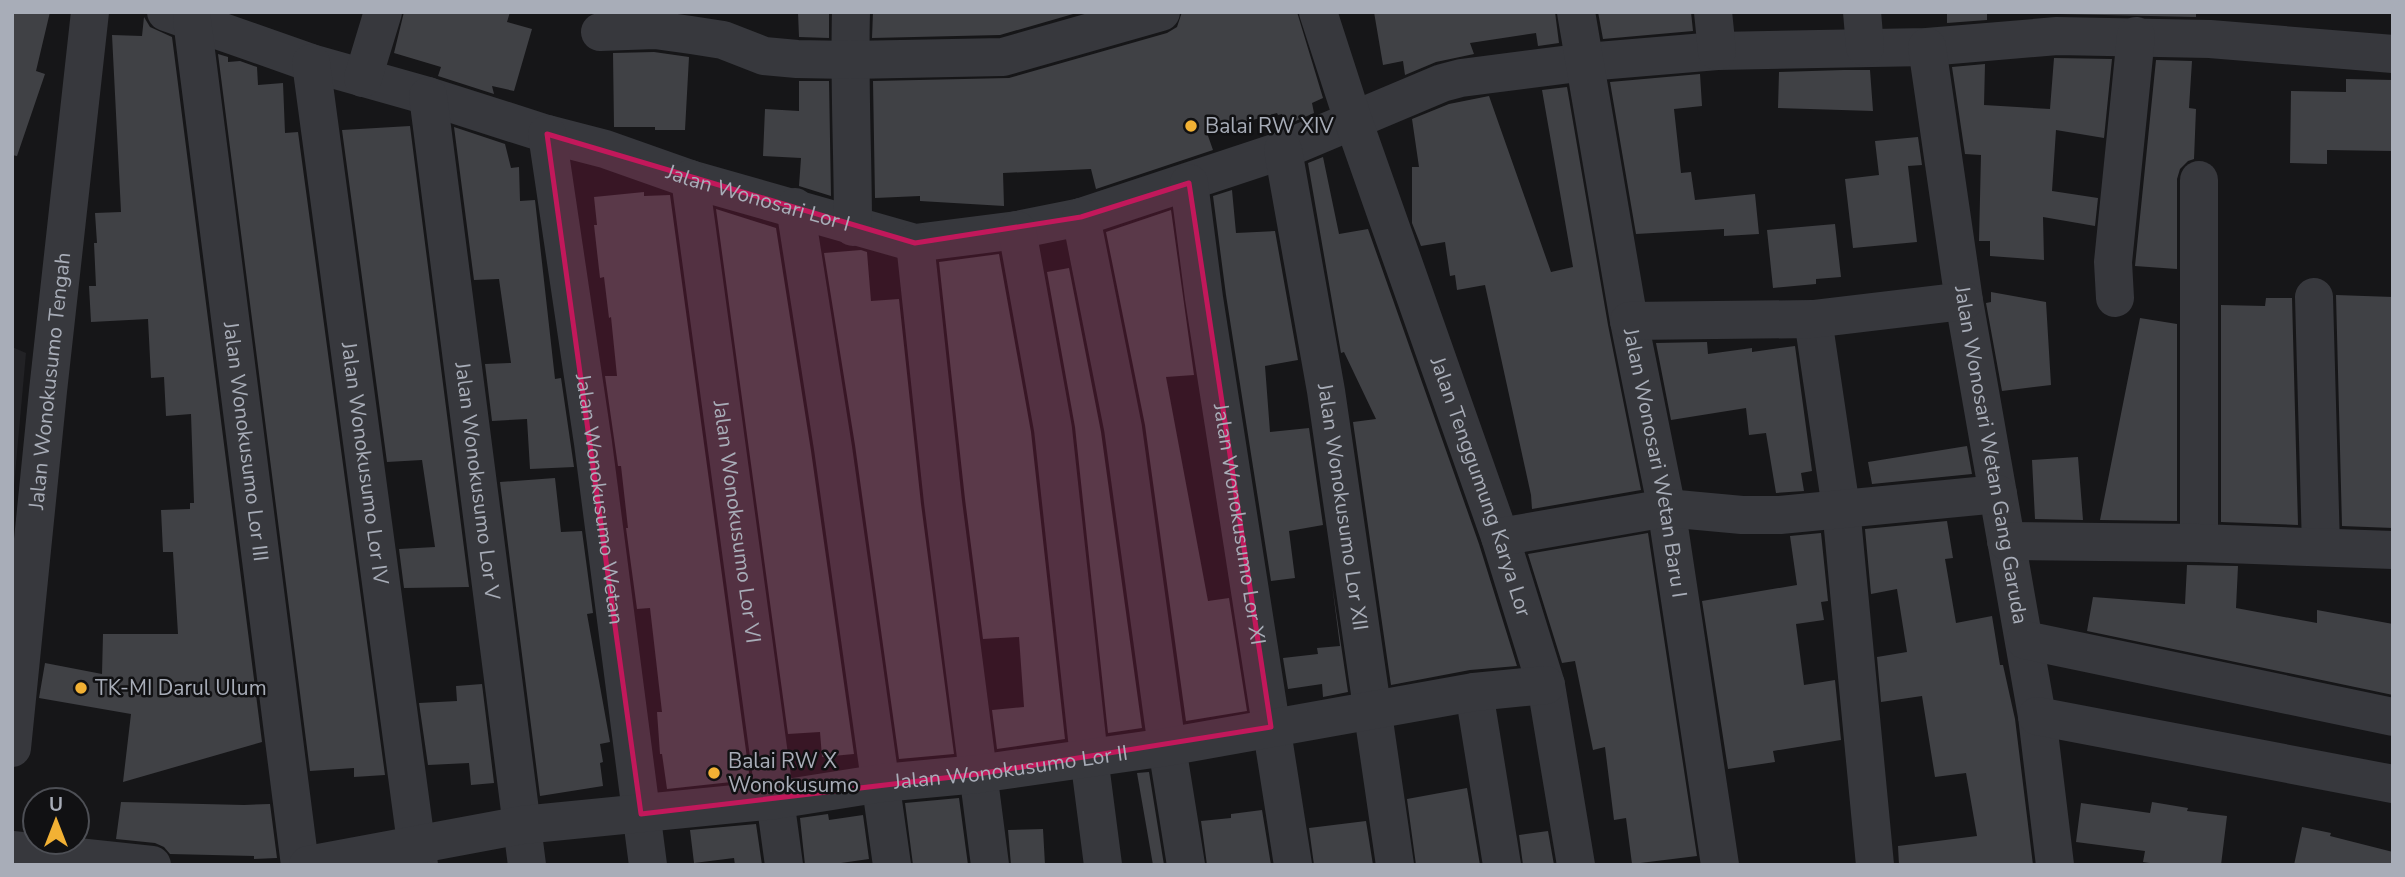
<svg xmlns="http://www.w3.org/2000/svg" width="2405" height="877" viewBox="0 0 2405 877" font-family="'Nunito Sans',sans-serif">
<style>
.built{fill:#222225}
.building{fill:#404145}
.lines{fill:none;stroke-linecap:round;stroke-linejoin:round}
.minor{stroke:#37383d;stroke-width:38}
.marked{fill:#c2185b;fill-opacity:0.2;stroke:#c2185b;stroke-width:5;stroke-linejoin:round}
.poi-dot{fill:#f2b134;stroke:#111113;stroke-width:2.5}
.labels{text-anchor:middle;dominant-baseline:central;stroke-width:5;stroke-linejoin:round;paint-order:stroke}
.poi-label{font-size:21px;fill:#a8adb8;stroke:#111113;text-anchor:start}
.street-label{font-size:21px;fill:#a8adb8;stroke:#111113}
</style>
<rect width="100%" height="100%" fill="#161618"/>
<path class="built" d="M12,347L26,353L12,508Z"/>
<path class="building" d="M12,12H50L36,71L45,74L17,156L12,155Z
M404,12H510L507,22L532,29L514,91L492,86L494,94L438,76L441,67L394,53Z
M798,12H829V38L799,37Z
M873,12H1080L1000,35L872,38Z
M1182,12H1297L1323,98L1312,103L1314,113L1284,126L1282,114L1278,115L1277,113L1207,133L1213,150L1096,189L1091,169L1003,173L1004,206L920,201V196L875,198L873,81L1009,78L1167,33L1177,27Z
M1374,12H1555L1559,43L1538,46L1536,33L1470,43L1474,54L1436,62L1405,75L1403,61L1383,65Z
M1598,12H1691L1693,31L1603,39Z
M1947,12H1987V20L1947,23Z
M2058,12H2196V17L2058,14Z
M144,17L150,27L172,37L262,742L123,782L131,714L39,698L45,663L102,674L103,634H178L173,552H163L161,510L190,509V503H194L191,414L166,416L164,377L151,378L148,319L91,322L89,286H96L94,243H97L95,213L121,212L112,35L142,36Z
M654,52L689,57L685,130H655V127H614L613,53Z
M218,54L228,57V62L240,61L257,67L258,85L283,83L285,133L298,132L385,775L354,777V768L310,771Z
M2054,58L2112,59L2104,138L2056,130L2052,191L2098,198L2095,226L2043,217L2044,260L1990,256V241H1979L1981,155L1965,154L1952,67L1985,64L1984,105L2050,109Z
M2156,60L2192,61L2189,108L2196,109L2194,159L2188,161L2180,169L2177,179V269L2135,266Z
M1844,70H1870L1873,111L1778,108L1779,72Z
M1700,74L1702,106L1674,109L1681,173L1691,172L1695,200L1755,194L1759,234L1724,236V229L1636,234L1610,82Z
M2346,79L2393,80V151L2327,150V164L2290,163L2291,91L2346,92Z
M799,81H829L831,196L799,186L801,158L763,156L765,109L799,111Z
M1567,87L1608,325L1641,490L1532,509L1531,495L1485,285L1457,290L1455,275L1450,276L1445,242L1421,246L1412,223V167H1419L1412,119L1449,104L1489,96L1551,272L1573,267L1542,90Z
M410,126L469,587L404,588L399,549L435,547L422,460L387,462L342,130Z
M454,127L505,144L511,168L519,167L520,201L535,200L555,379L561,378L574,467L530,469L527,419L492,421L485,364L511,363L499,279L474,280Z
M1918,137L1922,165L1908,166L1917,242L1853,248L1845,179L1879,175L1875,141Z
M1323,157L1339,234L1368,229L1479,544L1517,666L1470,670L1391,685L1353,422L1376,419L1344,352L1341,353L1308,163Z
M1232,190L1236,233L1275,231L1298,360L1265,366L1270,432L1309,428L1323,525L1289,531L1295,578L1271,581L1226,295L1213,196Z
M644,192V196L670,195L750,780L667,789L662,754H660L657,712H662L650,608L637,609L626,528H628L621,466H618L605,376H617L611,317L609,318L604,277L600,278L594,225H597L594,197Z
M716,209L776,228L811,451L854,754L822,757L820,732L788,734Z
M1171,210L1194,375L1166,377L1208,601L1229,598L1247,711L1186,721L1145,425L1106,232Z
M1835,224L1841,277L1816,279V284L1773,288L1767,230Z
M861,250L867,252L871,301L899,299L921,504L954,754L899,759L855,445L824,253Z
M999,254L1031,432L1065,739L997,749L992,710L1024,707L1019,637L983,639L965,499L939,262Z
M1069,268L1101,432L1142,728L1108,733L1075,427L1047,272Z
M1991,292L2046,302L2051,385L2002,391L1986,303L1991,302Z
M2336,295L2393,297V528L2342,526Z
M2266,298H2292L2298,525L2221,522V305L2265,306Z
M2140,318L2177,324V521L2100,520Z
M1707,342L1708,354L1752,348V352L1795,346L1812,471L1801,473L1804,491L1776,493L1766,433L1749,435L1746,408L1671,420L1656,343Z
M1967,446L1972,474L1872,484L1868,462Z
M2078,457L2083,520L2035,519L2032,460Z
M555,478L561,532L582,531L593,613L587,614L610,742L600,744L603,762L600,763L603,786L540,796L500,482Z
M1947,521L1953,558L1945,559L1956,623L1992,616L2000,665H2003L2015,719L2033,865H1899L1898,846L1977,836L1966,773L1935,777L1922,696L1881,702L1877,657L1907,652L1897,589L1871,594L1865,529Z
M1648,533L1697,856L1632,864L1626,818L1614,820L1605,747L1593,750L1575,661L1562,663L1528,554Z
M1821,533L1828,601L1821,602L1824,620L1796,624L1804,685L1835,680L1841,740L1773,751L1775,762L1728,769L1702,601L1797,585L1790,536Z
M2187,565L2238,566L2236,608L2317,623V610L2393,624V695L2087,631L2093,597L2185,604Z
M1332,584L1348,692L1323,697L1322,684L1288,689L1283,658L1318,654L1317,648L1340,646Z
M482,684L494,783L471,785L469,763L428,765L419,703L457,701L456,686Z
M1149,772L1164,865H1153L1137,773Z
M1467,788L1480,865H1416L1407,799Z
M959,798L968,865H913L905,803Z
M121,802L244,805L270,804L277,858L254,859V856L170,854L164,847L155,843L116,839Z
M2152,802L2188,808L2187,811L2227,816L2221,865H2163L2143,862L2145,851L2076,842L2081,803L2150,813Z
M1262,810L1271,865H1207L1201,821L1231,818V814Z
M828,814L829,820L863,815L869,859L827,865H805L800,818Z
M1366,821L1373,865H1314L1309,828Z
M756,824L762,865H735L734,858L694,863L690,830Z
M2302,827L2331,833L2330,836L2393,852V865H2294Z
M1043,829L1045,865H1011L1008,830Z
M1548,831L1554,865H1523L1519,835Z"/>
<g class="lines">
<g class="minor">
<path id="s1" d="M166,12L311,63L428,96L547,134L605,149L690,179L915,243L1017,230L1081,217L1283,150L1442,83L1461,78L1586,62L1717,51L1927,47L2057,36L2210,39L2393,54"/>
<path d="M851,12C849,84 853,155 853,227"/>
<path id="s2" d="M1318,12L1353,120L1500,537L1546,685L1576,865"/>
<path id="s3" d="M1576,12L1629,321L1665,500L1720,865"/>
<path d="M1713,12L1717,51"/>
<path d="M1862,12L1865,47"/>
<path id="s4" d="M192,20L300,865"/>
<path d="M600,32L655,30L691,35L723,40L764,56L797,59L850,60L1003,57L1161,12"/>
<path id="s5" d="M1927,47L1964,301L2037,716L2055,865"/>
<path id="s6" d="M311,63L419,865"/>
<path d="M363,78L383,12"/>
<path id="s7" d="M428,96L527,865"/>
<path id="s8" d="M547,134L593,443L648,865"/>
<path id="s9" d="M1283,150L1326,391L1395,865"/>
<path id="s10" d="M690,179L784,865"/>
<path d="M2199,180V543"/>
<path id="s11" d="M1189,183L1204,298L1293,865"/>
<path d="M795,207L833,448L892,865"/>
<path d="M1081,217L1123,428L1167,747L1186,865"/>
<path d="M1017,230L1053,429L1089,757L1103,865"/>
<path d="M915,243L943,502L990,865"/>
<path d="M2314,297L2321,547"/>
<path d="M2115,298L2113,262L2136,36"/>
<path d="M1813,319L1841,508L1875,865"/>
<path d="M1629,321L1813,319L1964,301"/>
<path d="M1500,537L1666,508L1742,515H1780L1998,494"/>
<path d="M2006,541L2199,543L2393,550"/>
<path d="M2025,640L2393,717"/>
<path d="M1474,692L1502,865"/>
<path d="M2037,716L2393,784"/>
<path id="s12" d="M12,748L48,391L90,12"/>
<path d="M12,850L152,865"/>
<path id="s13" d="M308,865L522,825L775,800L882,783L978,774L1167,747L1474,692L1546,685"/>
</g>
</g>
<path class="marked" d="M547,134L915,243L1081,217L1189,183L1271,727L978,774L641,814Z"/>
<g class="poi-dot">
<circle cx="1191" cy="126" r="7"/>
<circle cx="81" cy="688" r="7"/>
<circle cx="714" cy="773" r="7"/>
</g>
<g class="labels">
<g class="poi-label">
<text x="1205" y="126">Balai RW XIV</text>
<text x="95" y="688">TK-MI Darul Ulum</text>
<text x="728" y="761">Balai RW X<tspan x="728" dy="24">Wonokusumo</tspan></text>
</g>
<g class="street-label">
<text stroke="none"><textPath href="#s1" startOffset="621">Jalan Wonosari Lor I</textPath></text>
<text stroke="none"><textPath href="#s12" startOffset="369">Jalan Wonokusumo Tengah</textPath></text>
<text stroke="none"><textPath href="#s4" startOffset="425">Jalan Wonokusumo Lor III</textPath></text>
<text stroke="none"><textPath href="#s5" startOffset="413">Jalan Wonosari Wetan Gang Garuda</textPath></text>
<text stroke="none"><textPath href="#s3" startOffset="458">Jalan Wonosari Wetan Baru I</textPath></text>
<text stroke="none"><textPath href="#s6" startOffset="404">Jalan Wonokusumo Lor IV</textPath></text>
<text stroke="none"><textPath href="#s7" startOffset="388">Jalan Wonokusumo Lor V</textPath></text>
<text stroke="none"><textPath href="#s2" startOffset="502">Jalan Tenggumung Karya Lor</textPath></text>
<text stroke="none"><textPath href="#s8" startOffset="369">Jalan Wonokusumo Wetan</textPath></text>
<text stroke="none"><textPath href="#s9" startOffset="362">Jalan Wonokusumo Lor XII</textPath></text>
<text stroke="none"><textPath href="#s10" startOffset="346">Jalan Wonokusumo Lor VI</textPath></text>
<text stroke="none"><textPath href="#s11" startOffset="345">Jalan Wonokusumo Lor XI</textPath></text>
<text stroke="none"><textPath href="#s13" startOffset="710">Jalan Wonokusumo Lor II</textPath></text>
</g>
</g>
<rect width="2405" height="877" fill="none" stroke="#a8adb8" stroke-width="28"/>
<g transform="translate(56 821)"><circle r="33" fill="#111113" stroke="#4d4f55" stroke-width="2"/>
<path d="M0-5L12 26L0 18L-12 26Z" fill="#f2b134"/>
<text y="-10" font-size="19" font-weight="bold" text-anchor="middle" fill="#a8adb8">U</text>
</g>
</svg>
